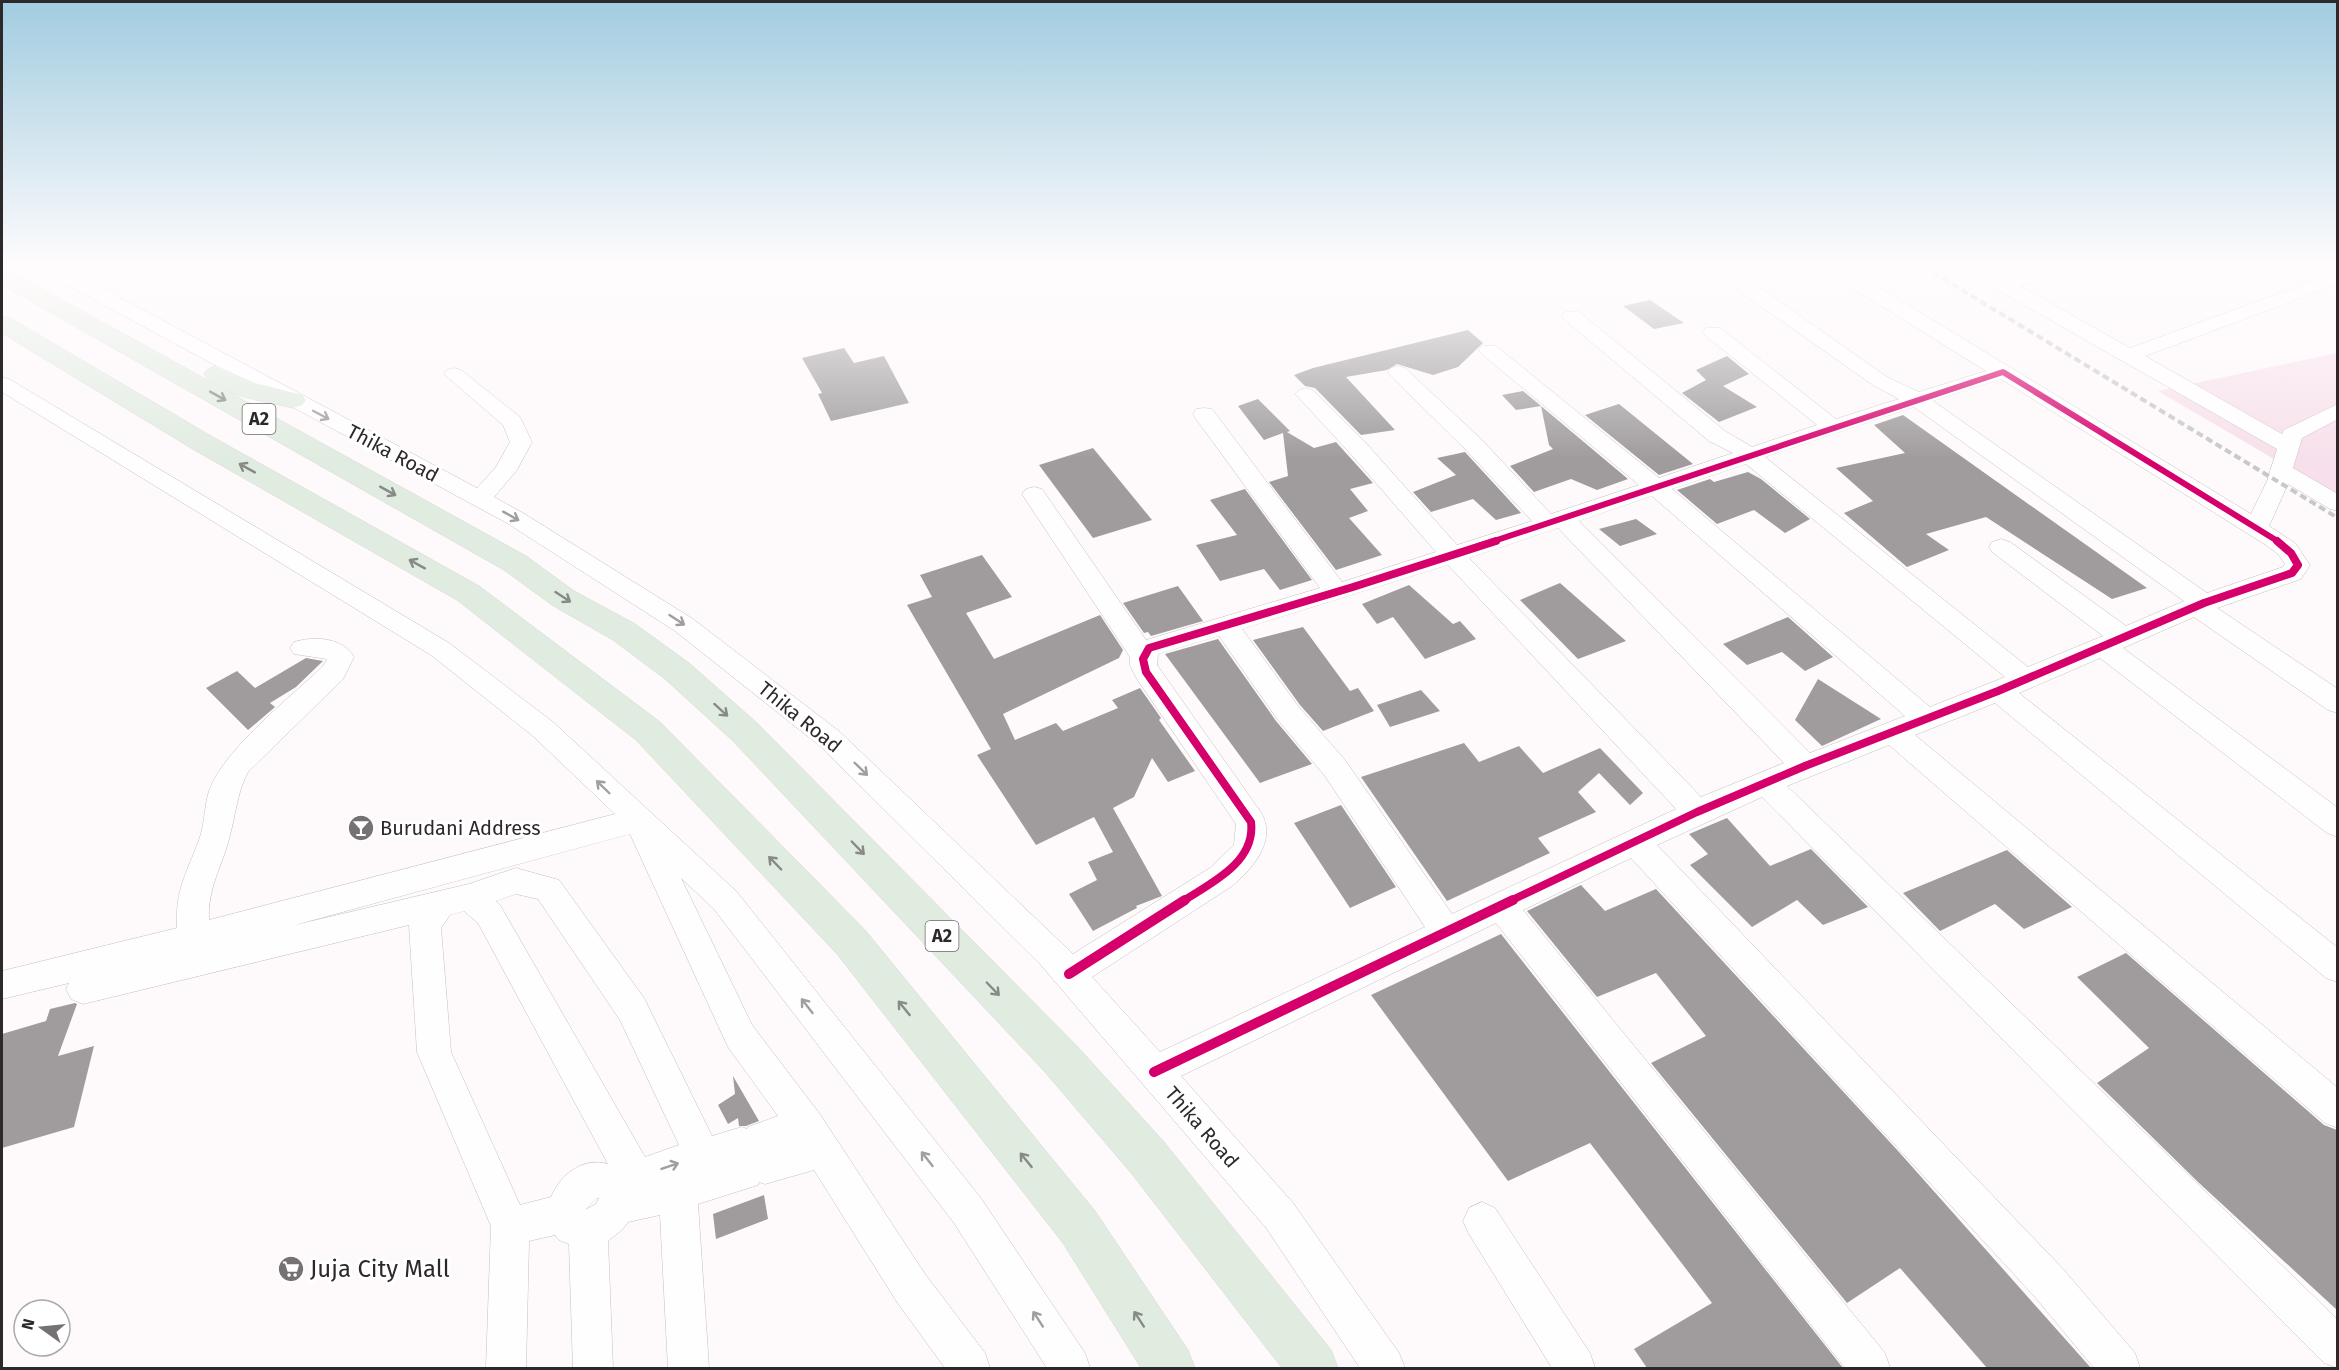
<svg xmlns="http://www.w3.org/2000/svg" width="2339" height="1370" viewBox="0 0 2339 1370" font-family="'Fira Sans',sans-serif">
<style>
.green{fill:#f7e0eb}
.water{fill:#d6f1d5}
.building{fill:#a09c9e}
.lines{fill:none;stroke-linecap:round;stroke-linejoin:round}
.minor-casing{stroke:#c4c0c2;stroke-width:1}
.highway-casing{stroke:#d9d6d7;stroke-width:1}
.minor{fill:#fffefe;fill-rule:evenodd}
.highway{fill:#e1ece1;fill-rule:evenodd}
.rail{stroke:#c8c8c8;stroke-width:4;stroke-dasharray:7 4;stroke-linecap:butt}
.cycleway-far2-casing{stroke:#fff;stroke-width:9}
.cycleway-far1-casing{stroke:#fff;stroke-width:11}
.cycleway-casing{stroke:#fff;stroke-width:14}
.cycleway-far2{stroke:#d6006c;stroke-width:6}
.cycleway-far1{stroke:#d6006c;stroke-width:8}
.cycleway{stroke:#d6006c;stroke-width:10}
.oneway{stroke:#878a86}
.oneway2{stroke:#a09e9f}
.labels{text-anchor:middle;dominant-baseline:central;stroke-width:6;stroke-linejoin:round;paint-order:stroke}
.shield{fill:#fff;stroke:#6c696b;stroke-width:1.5}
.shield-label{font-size:18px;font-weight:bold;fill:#2d292b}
.street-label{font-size:20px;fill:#2d292b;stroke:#fff}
.poi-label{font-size:20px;fill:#2d292b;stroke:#fff;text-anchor:start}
.near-poi-label{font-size:24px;fill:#2d292b;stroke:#fff;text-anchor:start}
</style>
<rect width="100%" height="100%" fill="#fef9fb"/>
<path class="green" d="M2337,353V496L2158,391Z"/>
<path class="water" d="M1501,267H1590C1561,276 1530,277 1501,267Z"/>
<path class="building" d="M1650,300L1684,323L1654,329L1623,306Z
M1468,330L1483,343L1458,367L1433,375L1397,364L1387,370L1346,377L1395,430L1361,435L1315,388L1305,386L1294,375L1313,368Z
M844,348L854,363L884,356L909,403L831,421L818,394L822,393L802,358Z
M1727,356L1749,374L1723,386L1757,407L1719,422L1682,393L1706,380L1696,370Z
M1523,391L1541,406L1516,410L1502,395Z
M1258,399L1290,431L1287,432L1314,448L1336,442L1373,483L1350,489L1368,511L1349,518L1382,555L1336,570L1269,482L1288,476L1283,433L1264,440L1238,406Z
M1619,404L1693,464L1659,475L1585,415Z
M1541,406L1628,479L1597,490L1571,479L1534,492L1510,466L1553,449L1549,445Z
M1903,415L2147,588L2112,599L1986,517L1926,534L1949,550L1907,567L1844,513L1873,501L1836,468L1905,453L1874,425Z
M1093,448L1152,520L1093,538L1039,465Z
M1465,452L1521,513L1496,520L1473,499L1431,512L1413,492L1456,475L1437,458Z
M1748,472L1761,479L1810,519L1785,533L1754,510L1717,524L1677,490L1710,479L1714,482Z
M1245,489L1312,580L1280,590L1264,569L1220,581L1196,545L1237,535L1210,500Z
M1636,519L1657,534L1620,546L1599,529Z
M982,555L1012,597L966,613L994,659L1100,615L1123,650L1119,658L1003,714L1015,740L1056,723L1063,731L1118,708L1112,700L1140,688L1161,718L1159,720L1195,771L1168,782L1152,758L1134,797L1113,808L1162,896L1136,906L1137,908L1093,931L1069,894L1097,880L1088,862L1113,852L1094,817L1036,845L977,755L991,749L907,605L932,597L920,575Z
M1560,583L1626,641L1578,659L1520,600Z
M1409,585L1453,624L1460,621L1476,639L1425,659L1393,617L1377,624L1362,604Z
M1178,586L1203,621L1151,636L1148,632L1144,633L1123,603Z
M1788,617L1833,657L1805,671L1782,652L1747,665L1723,644Z
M1303,627L1350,691L1358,688L1374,711L1323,731L1300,705L1253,640Z
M1218,639L1276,721L1312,764L1260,783L1165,654Z
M306,658L323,661L296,687L270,703L275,707L248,730L206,688L237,671L255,688Z
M1818,679L1881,719L1822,746L1795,720Z
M1421,690L1440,711L1390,727L1377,705Z
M1464,743L1479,762L1519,746L1543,773L1600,748L1643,793L1630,805L1599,773L1578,792L1596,812L1538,838L1550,853L1447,901L1361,777Z
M1341,805L1396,887L1350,908L1294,823Z
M1727,818L1770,866L1811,849L1868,907L1823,925L1797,900L1752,927L1690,865L1708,854L1689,834Z
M2007,850L2072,907L2024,929L1995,904L1940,931L1903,893Z
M1581,885L1605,911L1656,889L1899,1152L2091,1368H1987L1900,1268L1847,1303L1651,1063L1706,1036L1656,973L1597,997L1527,911Z
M1501,934L1843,1368H1647L1634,1349L1712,1303L1590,1143L1508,1181L1371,995Z
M2126,953L2324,1125L2337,1130V1310L2198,1182L2097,1083L2149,1048L2077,977Z
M75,1003L77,1004L58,1056L94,1046L74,1127L2,1148V1034L46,1021L50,1009Z
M733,1076L759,1121L746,1126H739L738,1118L728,1124L718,1105L735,1094Z
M764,1195L768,1219L716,1239L713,1214Z"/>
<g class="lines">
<g class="minor-casing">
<path id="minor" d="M39,267H62L477,488L496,467L510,442L503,425L444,374L447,370L454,368L461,370L520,417L532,442L517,470L494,497L523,513L693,619L840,732L1073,954L1210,868L1234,845L1236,824L1137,679L1130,665V657L1022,494L1026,489L1034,487L1042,489L1146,640L1320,588L1196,419L1193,414L1196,409L1204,408L1212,409L1342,582L1436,552L1349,452L1299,398L1295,394L1299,390L1306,388L1313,390L1365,442L1457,545L1532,521L1465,449L1391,376L1388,372L1391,368L1398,366L1405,368L1481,439L1551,514L1639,485L1482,354L1479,350L1482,346H1496L1659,478L1733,453L1709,441L1565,320L1562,316L1565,312H1579L1725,431L1752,447L1817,425L1706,336L1703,332L1706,328H1720L1836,419L1899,399L1873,385L1729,284L1727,280L1729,276H1743L1887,377L1919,392L1986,371L1838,279L1836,275L1838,271H1852L2251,514L2267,481L2277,449L1996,289L1964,267H1987L2006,278L2045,267H2075L2073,271L2020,286L2130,348L2338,272V284L2145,356L2282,434L2284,430L2338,404V419L2302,438L2293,468L2338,494V511L2330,509L2288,484L2269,526L2295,543L2310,565L2301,579L2217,608L2338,689V713L2328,710L2194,617L2123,648L2338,808V837L2327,833L2100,658L2019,693L2338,948V982L2326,978L1995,703L1915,735L2338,1088V1128L2325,1123L1889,745L1787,786L2338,1320V1368L2324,1363L1762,797L1657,845L2063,1269L2135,1353L2140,1368H2094L2035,1297L1631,858L1523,910L1885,1353L1890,1368H1845L1496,923L1181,1076L1293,1203L1399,1353L1405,1368H1360L1267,1229L1040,964L820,746L675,631L507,523L41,271ZM2001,379L2266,545L2278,554L2285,564L2283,567L2207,593L1933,401ZM1914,407L2184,601L2126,626L2010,542L2001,539L1992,542L1989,547L1992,552L2103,636L2028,667L1765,457ZM1746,464L2005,677L1930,707L1672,489ZM1652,496L1905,716L1810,753L1579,521ZM1558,528L1784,763L1701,797L1469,558ZM1448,565L1676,809L1452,914L1345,760L1298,706L1242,629ZM1219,636L1278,720L1325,776L1425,927L1160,1052L1092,977L1232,886C1253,868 1276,842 1262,814L1157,665L1158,654Z
M2,377L9,379L449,643L553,722L736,891L980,1197L1085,1353L1090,1368H1047L954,1223L714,909L681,878L752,1025L819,1113L925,1274L985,1353L990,1368H945L897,1302L814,1170L765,1184L759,1182L758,1185L698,1204L709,1368H668L660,1215L628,1222L622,1230L608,1241L613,1368H573L569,1244L559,1240L555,1235L529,1241L526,1368H486L491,1226L417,1052L409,925L83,1004L71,999L66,989L69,983L2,999V971L177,928C175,890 186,875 199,840C205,824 204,807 209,791C223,750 291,697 323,666L327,659L294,654L290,648L294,642C314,636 342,637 354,657L343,679L248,772C237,793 236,813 230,835C223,865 207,888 209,920L615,814L533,736L431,655L2,392ZM630,834L728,1047L778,1116L748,1127L747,1129L742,1127L712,1136L644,998L559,880L516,868L469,884L291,926ZM516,894L538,899L620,1020L679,1145L645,1157L500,905L496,901ZM464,911L478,923L608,1164C583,1157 561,1174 551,1197L520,1205L451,1052L441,928L450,915ZM597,1198H599L596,1204L585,1210Z
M1482,1202L1495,1208L1590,1353L1595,1368H1552L1469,1234L1463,1221L1469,1208Z"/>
</g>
<g class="highway-casing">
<path id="highway" d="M2,269L10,271L526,556L574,591L635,624L689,663L757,723L1075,1044L1164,1142L1331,1350L1338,1368H1282L1132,1174L1045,1072L733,741L665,679L613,640L552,605L504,570L2,285Z
M2,316L10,318L211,436L479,586L660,722L865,930L1095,1211L1188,1350L1195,1368H1141L1063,1243L837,954L636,740L457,600L191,448L2,333Z
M217,366L255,383L302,395L306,400L302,405L293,408C268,402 219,396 204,374L208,369Z"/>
</g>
<use href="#minor" class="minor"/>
<use href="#highway" class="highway"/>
<path class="rail" d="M1924,267L2338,518"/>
<g class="cycleway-far2-casing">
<path id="cycleway-far2" d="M1491,542L2003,372L2279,542"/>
</g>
<g class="cycleway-far1-casing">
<path id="cycleway-far1" d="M1183,901C1211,883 1256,862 1251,822L1146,672L1143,659L1149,648L1353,587L1496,541
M1510,901L1697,812L1805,766L1998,691L2204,603L2292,573L2298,565L2291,553L2277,541"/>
</g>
<g class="cycleway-casing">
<path id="cycleway" d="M1069,974L1185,900
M1154,1072L1513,900"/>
</g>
<use href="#cycleway-far2" class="cycleway-far2"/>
<use href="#cycleway-far1" class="cycleway-far1"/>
<use href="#cycleway" class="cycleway"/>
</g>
<defs><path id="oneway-shaft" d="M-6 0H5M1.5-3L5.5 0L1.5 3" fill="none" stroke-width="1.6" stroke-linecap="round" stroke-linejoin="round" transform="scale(1.5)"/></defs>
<g class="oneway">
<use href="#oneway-shaft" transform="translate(218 396) rotate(29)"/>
<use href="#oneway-shaft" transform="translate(247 468) rotate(-151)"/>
<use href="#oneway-shaft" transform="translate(388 491) rotate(29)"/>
<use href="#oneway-shaft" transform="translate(417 564) rotate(-151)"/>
<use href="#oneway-shaft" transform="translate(563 597) rotate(33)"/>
<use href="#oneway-shaft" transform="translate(721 710) rotate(42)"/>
<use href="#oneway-shaft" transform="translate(858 848) rotate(46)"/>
<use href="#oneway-shaft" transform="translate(775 863) rotate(-134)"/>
<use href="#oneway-shaft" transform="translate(993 989) rotate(46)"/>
<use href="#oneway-shaft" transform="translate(904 1008) rotate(-129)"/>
<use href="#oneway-shaft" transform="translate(1026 1160) rotate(-129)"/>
<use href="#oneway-shaft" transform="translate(1139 1319) rotate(-123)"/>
</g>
<g class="oneway2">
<use href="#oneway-shaft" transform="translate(321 415) rotate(28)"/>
<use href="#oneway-shaft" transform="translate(511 516) rotate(29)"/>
<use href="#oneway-shaft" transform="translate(677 620) rotate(33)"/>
<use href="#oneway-shaft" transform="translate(861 769) rotate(44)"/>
<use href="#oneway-shaft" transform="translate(603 787) rotate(-136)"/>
<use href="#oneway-shaft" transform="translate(807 1006) rotate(-128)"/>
<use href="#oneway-shaft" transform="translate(927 1159) rotate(-128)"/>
<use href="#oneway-shaft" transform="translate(670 1166) rotate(-19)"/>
<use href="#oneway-shaft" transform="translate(1038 1319) rotate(-123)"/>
</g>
<linearGradient id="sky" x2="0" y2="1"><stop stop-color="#a1cce0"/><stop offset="0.58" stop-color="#fffcfd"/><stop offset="1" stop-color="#fffcfd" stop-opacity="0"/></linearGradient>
<rect width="2339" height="459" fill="url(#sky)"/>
<defs>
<g id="bar-disc" transform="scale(1.35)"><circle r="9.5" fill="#767274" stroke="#fff"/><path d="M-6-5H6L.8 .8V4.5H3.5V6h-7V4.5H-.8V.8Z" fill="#fff"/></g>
<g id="supermarket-disc" transform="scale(1.35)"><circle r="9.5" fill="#767274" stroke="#fff"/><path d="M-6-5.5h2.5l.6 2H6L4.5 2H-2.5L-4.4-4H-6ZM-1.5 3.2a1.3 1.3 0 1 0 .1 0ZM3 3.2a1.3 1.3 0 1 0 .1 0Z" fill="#fff"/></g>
</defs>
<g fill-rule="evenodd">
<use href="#bar-disc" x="361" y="828"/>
<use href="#supermarket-disc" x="291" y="1269"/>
</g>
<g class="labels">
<g class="shield">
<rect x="242.5" y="404" width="33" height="30" rx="4.5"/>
<rect x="925.5" y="921" width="33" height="30" rx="4.5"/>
</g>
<g class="shield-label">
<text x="259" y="419">A2</text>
<text x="942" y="936">A2</text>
</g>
<g class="street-label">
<text transform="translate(393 453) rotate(28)">Thika Road</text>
<text transform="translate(800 717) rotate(39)">Thika Road</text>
<text transform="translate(1202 1127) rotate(49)">Thika Road</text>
</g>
<g class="poi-label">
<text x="380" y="828">Burudani Address</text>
</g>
<g class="near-poi-label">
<text x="310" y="1269">Juja City Mall</text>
</g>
</g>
<rect width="2339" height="1370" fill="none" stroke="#2d292b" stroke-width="6"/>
<g transform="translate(42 1328) rotate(285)"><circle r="28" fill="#ffffff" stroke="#aba9aa" stroke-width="1.5"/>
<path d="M0-4.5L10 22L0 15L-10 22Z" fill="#767274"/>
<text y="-9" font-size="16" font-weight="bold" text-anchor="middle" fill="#2d292b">N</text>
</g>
</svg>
